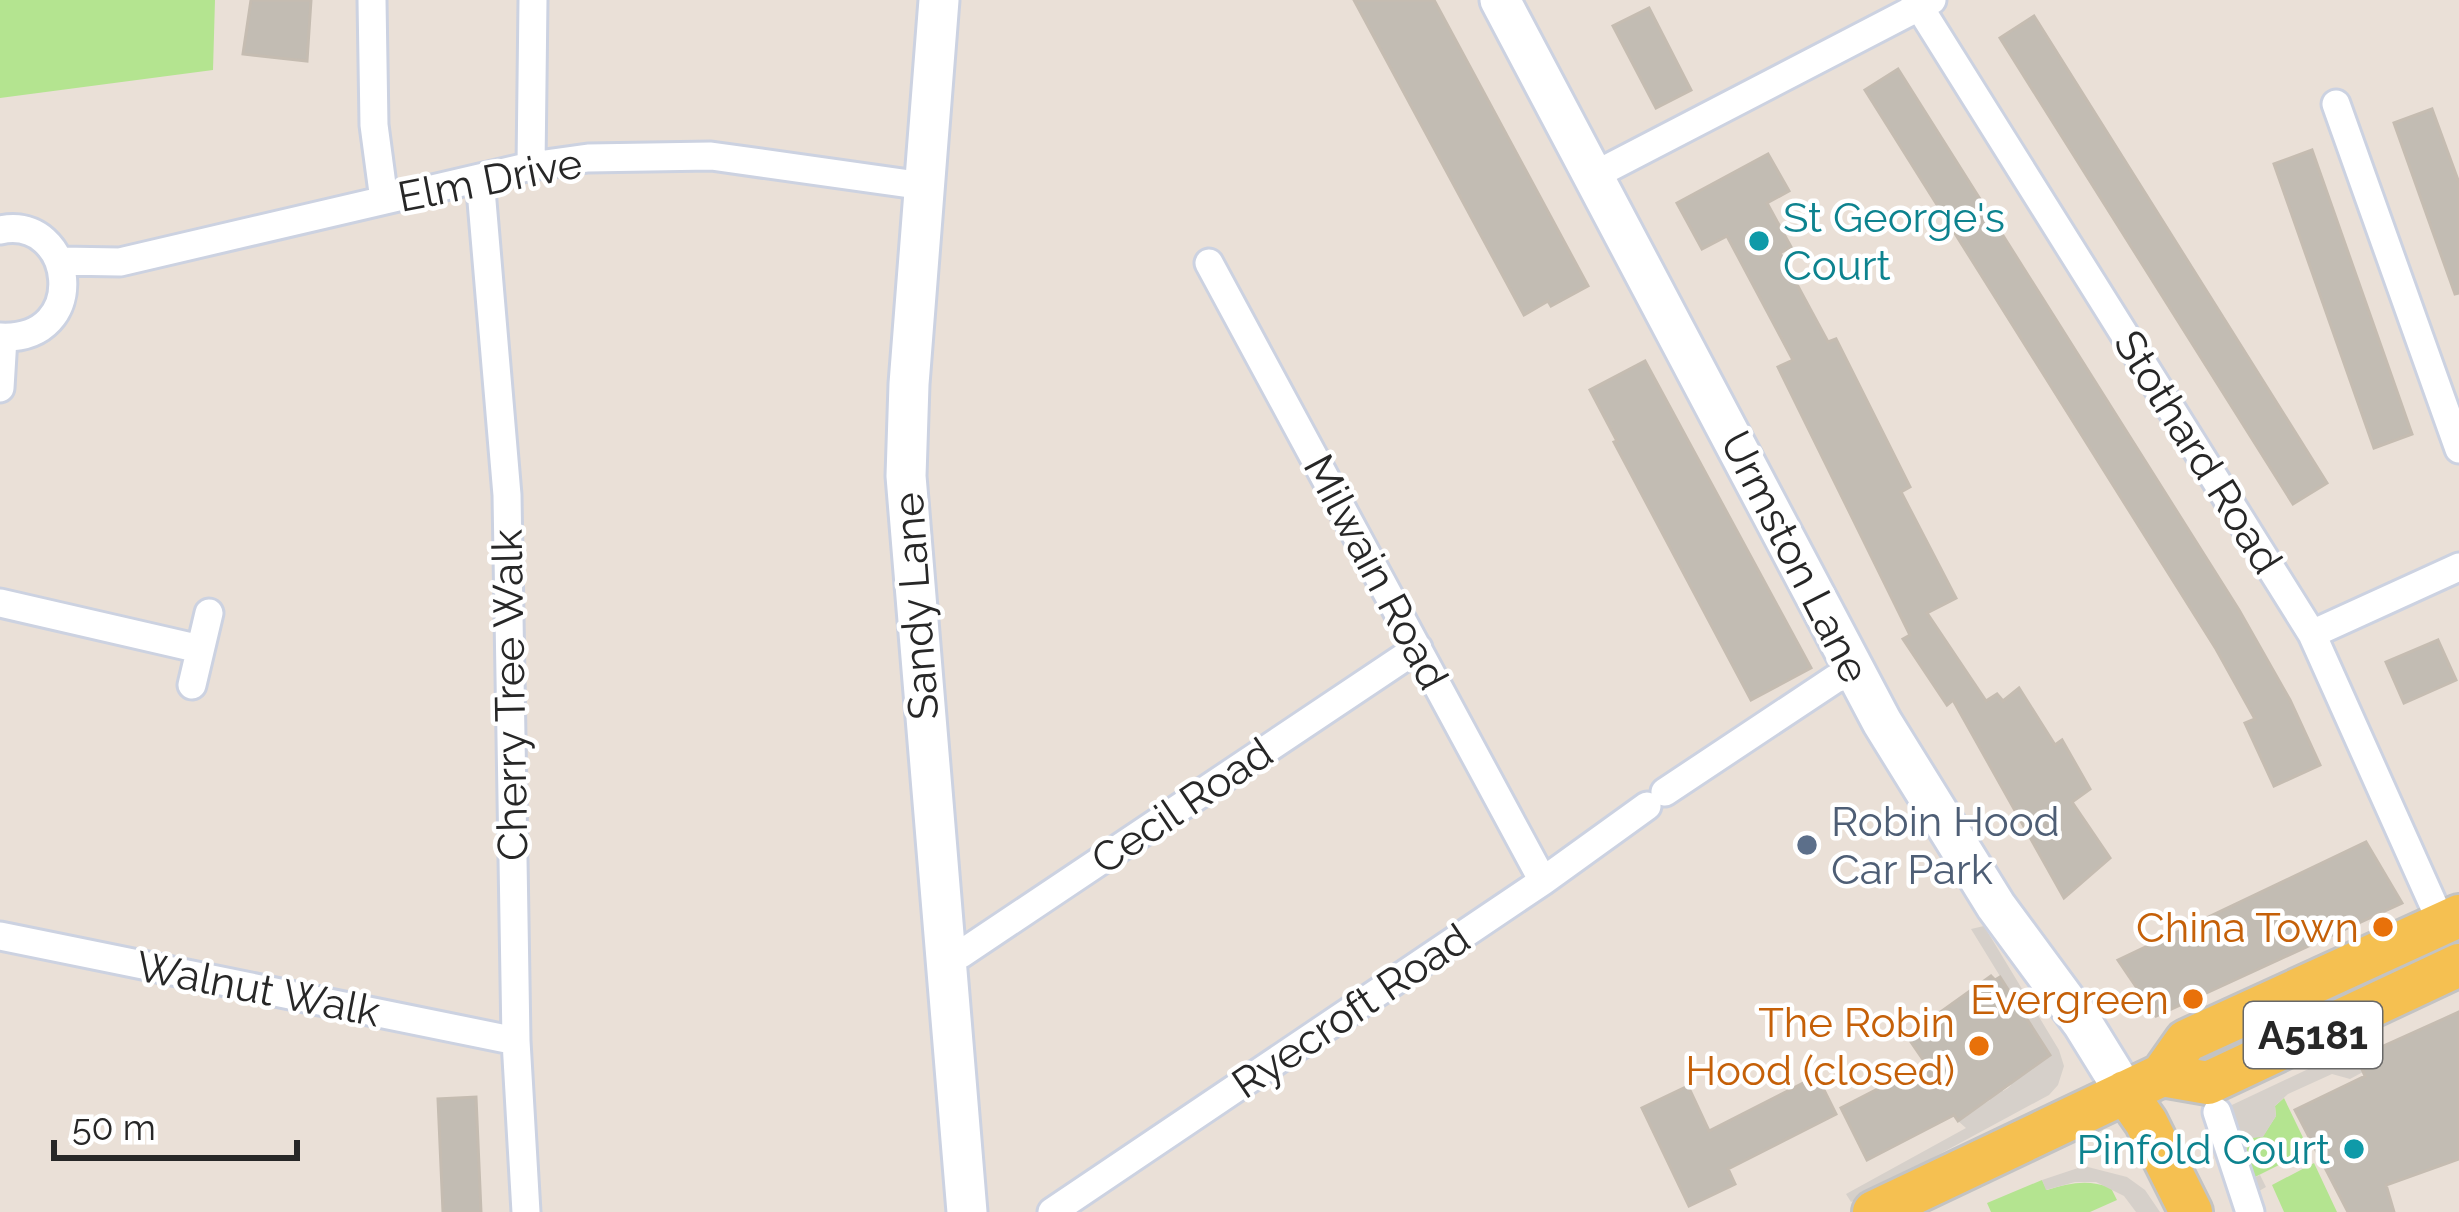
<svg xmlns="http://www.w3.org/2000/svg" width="2459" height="1212" viewBox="0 0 2459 1212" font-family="Raleway,sans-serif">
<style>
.green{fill:#b4e490}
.plaza{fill:#d6d0ca}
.building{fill:#c2bcb3;stroke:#c5bcb1;stroke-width:3}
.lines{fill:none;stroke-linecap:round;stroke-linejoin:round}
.street-casing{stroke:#ccd2e1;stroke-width:33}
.secondary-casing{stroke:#ccd2e1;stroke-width:45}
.primary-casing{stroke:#c3c3c3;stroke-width:48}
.street{stroke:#fff;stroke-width:27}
.secondary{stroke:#fff;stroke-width:39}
.primary{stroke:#f5c051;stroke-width:42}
.culture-dot{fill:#0f9aa8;stroke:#fff;stroke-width:4.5}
.service-dot{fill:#5c6f8a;stroke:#fff;stroke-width:4.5}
.food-dot{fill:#e8710a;stroke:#fff;stroke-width:4.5}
.labels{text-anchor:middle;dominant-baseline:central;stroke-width:9;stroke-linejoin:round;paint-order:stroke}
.shield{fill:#fff;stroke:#686868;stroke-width:3}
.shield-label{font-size:39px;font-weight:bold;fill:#272727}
.street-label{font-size:42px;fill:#272727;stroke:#fff}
.culture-label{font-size:42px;fill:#0d838f;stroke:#fff;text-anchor:start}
.service-label{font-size:42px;fill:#4e5e75;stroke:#fff;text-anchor:start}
.food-label{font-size:42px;fill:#c56008;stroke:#fff;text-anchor:end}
</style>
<rect width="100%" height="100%" fill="#eae0d7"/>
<path class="green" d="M0,0H215L213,70L0,98Z
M2284,1098L2309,1150L2247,1181L2242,1164L2250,1138L2263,1136L2276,1116L2275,1106Z
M2314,1163L2337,1212H2284L2272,1185Z
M2042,1180L2047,1190C2071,1183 2087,1179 2111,1188L2117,1200L2090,1212H1991L1987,1203Z"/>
<path class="plaza" d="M1984,926L2059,1050L2064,1066L2058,1085L2049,1095L1851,1202L1846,1194L1966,1128L1958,1121L1990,1100L1988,1095L2001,1087L2003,1091L2008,1088L2011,1085L2009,1081L2049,1056L1971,929Z
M2353,1048L2363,1072L2350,1079L2332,1074L2288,1094L2275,1106L2276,1116L2263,1137L2250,1138L2242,1164L2247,1181L2260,1175L2266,1187L2252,1195L2226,1189L2211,1126L2217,1112Z
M2084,1166L2127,1177L2145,1190L2160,1212H2136L2124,1196L2096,1182H2075L2046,1190L2042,1180Z"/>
<path class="building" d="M251,0H311L307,61L243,54Z
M1354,0H1434L1588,286L1551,306L1548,301L1524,315Z
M1649,8L1691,90L1656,108L1613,26Z
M2034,16L2327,483L2293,504L2000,38Z
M1898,69L2239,610L2290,700L2320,765L2274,786L2245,723L2255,719L2216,649L1865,90Z
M2432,109L2459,183V293L2455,294L2394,123Z
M2312,150L2412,434L2374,448L2274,164Z
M1768,154L1789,191L1767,203L1791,247L1780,253L1828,342L1836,339L1910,487L1901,492L1956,598L1927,613L1986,701L1997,694L2003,701L2019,688L2055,745L2062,740L2090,789L2072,802L2110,858L2064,898L1953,700L1947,705L1903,639L1910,635L1778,367L1793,360L1727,236L1702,249L1677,203Z
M1645,361L1811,668L1751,700L1614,442L1617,441L1590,390Z
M2438,640L2456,680L2404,703L2386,662Z
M2366,842L2402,903L2156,1016L2118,960Z
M1991,976L1995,980L2000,977L2050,1055L1958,1121L1954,1115L1867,1160L1841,1108L1926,1064L1907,1036Z
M2459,1012V1159L2386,1185L2394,1212H2348L2295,1110L2365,1076L2357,1058Z
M1817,1076L1836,1114L1728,1169L1735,1184L1689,1206L1642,1108L1688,1086L1709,1131Z
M476,1097L481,1212H443L438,1099Z"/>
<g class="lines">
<g class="street-casing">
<path id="street" d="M372,0L374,125L384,200
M1915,0L2312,634L2442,924
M2336,104L2459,449
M531,166L533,0
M1593,176L1932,0
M480,178L507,495L516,1041L526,1212
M0,230C75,214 92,342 0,337
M61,261L120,262L531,166L588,158L711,156L924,186
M1209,263L1543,881
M0,388L3,338
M0,603L200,649
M2312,634L2459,567
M192,685L209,613
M1665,792L1835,679L1854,672
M0,936L516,1041
M944,960L961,954L1418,648
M2217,1112L2250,1212
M1052,1212L1543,881L1647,806"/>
</g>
<g class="secondary-casing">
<path id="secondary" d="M939,0L909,384L906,476L967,1212
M1500,0L1882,722L1996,906L2083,1024L2125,1092"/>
</g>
<g class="primary-casing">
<path id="primary" d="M2162,1075L2208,1083L2459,965
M2125,1092L2146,1122L2191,1212
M1874,1212L2162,1075L2186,1041L2459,916"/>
</g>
<use href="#street" class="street"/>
<use href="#secondary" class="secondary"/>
<use href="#primary" class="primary"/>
</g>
<g class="culture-dot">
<circle cx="1759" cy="241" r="12"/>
<circle cx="2354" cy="1149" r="12"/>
</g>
<circle class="service-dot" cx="1807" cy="845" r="12"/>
<g class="food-dot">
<circle cx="2383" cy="927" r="12"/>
<circle cx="2193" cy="999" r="12"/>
<circle cx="1979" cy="1046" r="12"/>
</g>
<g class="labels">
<rect class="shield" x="2244" y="1002" width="138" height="66" rx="9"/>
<g class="shield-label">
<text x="2313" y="1035">A5181</text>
</g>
<g class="street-label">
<text transform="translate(490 180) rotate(-11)">Elm Drive</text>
<text transform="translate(2198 452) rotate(58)">Stothard Road</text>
<text transform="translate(1795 557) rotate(63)">Urmston Lane</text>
<text transform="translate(1376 572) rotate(62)">Milwain Road</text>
<text transform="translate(916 606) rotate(-94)">Sandy Lane</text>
<text transform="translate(510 695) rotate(-91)">Cherry Tree Walk</text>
<text transform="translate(1182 806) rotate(-34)">Cecil Road</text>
<text transform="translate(258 989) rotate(11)">Walnut Walk</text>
<text transform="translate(1351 1011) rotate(-34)">Ryecroft Road</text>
</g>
<g class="culture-label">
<text x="1783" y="217">St George's<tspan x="1783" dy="48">Court</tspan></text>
<text x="2330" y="1149" text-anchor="end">Pinfold Court</text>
</g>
<g class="service-label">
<text x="1831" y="821">Robin Hood<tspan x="1831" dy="48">Car Park</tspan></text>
</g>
<g class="food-label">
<text x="2359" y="927">China Town</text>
<text x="2169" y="999">Evergreen</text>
<text x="1955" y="1022">The Robin<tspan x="1955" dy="48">Hood (closed)</tspan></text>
</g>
</g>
<path d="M54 1140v18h243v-18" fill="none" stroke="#272727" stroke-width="6"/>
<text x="72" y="1140" font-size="36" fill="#272727" stroke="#ffffff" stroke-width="9" paint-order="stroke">50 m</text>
</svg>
